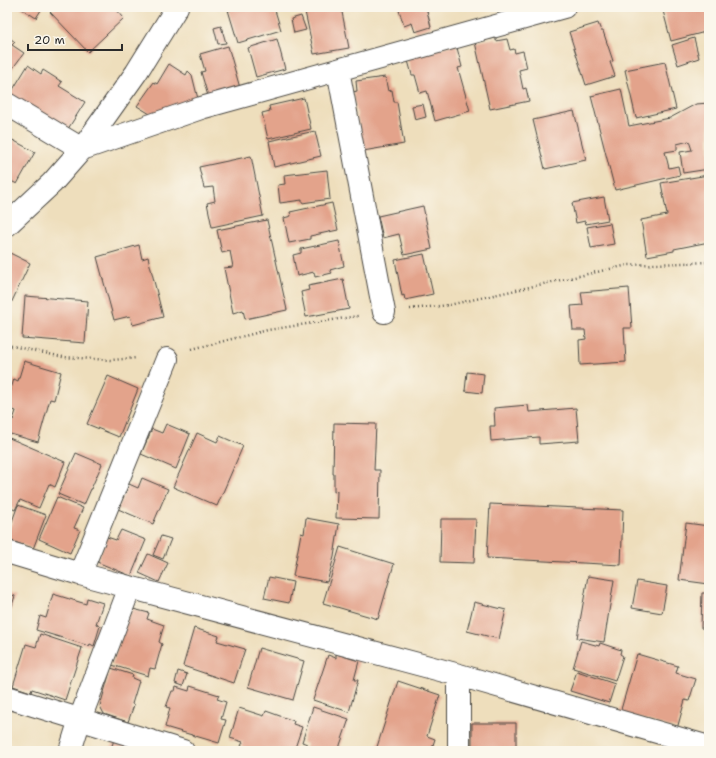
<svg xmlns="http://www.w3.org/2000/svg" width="716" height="758" viewBox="0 0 716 758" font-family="'Shantell Sans',sans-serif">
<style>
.building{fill:#e3a38b}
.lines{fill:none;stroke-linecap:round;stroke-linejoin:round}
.minor-casing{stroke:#484641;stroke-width:24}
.path{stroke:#484641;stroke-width:2.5;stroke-dasharray:1 3;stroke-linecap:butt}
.minor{stroke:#fff;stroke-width:22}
</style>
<rect width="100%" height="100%" fill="#fbf7ec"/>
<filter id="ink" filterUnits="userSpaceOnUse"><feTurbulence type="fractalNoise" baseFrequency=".025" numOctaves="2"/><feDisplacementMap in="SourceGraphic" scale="8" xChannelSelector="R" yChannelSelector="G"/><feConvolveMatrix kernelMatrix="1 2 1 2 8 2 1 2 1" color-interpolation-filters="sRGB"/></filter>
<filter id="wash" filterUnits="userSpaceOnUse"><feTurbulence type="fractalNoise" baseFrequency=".012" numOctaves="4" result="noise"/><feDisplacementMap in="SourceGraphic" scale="16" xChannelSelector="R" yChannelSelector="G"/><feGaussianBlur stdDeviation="0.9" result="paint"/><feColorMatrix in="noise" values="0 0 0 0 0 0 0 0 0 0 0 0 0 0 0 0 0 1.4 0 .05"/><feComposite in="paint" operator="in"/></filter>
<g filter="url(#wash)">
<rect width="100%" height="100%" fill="#eedebc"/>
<g id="blocks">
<path class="building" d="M19,7H43L36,18Z
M56,7H114L124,18L88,52L50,12Z
M230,7H274L281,30L238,43L228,10H231Z
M304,7H341L349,48L314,54Z
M398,7H426L431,27L415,32L412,23L404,26Z
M662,7H707L709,15V31L671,41Z
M301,16L306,30L294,33L291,19Z
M598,23L601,31H603L613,61L610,62L615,76L586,85L569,32Z
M221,26L226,43L218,44L214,28Z
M7,36L15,42L12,45L24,53L7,76Z
M496,38V41L507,39L510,50L514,49L515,53L523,51L527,68L519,70L523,89L526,88L529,101L490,109L475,42Z
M694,38L699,58L678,65L672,45Z
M277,39L285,69L256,77L248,48Z
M456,44L462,67L458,68L470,111L435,121L427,91L420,93L415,75H412L407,57Z
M228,46L240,88L208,96L201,72L205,71L200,54Z
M665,62L676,109L636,118L625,70Z
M169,64L186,75L188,71L192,75L198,99L150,114L137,106L154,82L157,84Z
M28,65L41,74L43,70L62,82L59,86L85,102L66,132L9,96Z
M385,77L388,91L392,90L394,102H397L404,144L363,151L353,92L357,91L356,81Z
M621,89L629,126L670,118L696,104L709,103V169L683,173L680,152L692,150L689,141L677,144V150L665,152L669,168L678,166L680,175L615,190L591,96Z
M304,98L311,129L268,139L262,113L270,111L269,106Z
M423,104L426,117L415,120L412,106Z
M574,111L586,160L545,169L533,120Z
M315,131L321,156L274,167L269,141Z
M7,137L35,152L17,184L7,179Z
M251,156L263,216L212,227L207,203L215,201L213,187L204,188L199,167Z
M327,170L330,199L302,203V200L280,203L278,185L285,184L284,175Z
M708,175L709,242L674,249V251L647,256L641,220L667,215L661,183Z
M604,197L608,220L586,224L585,221L576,223L572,203Z
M332,203L338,230L310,236V239L289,243L284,218L291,216L290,212Z
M423,206L432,249L404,255L399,234L383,238L378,216Z
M267,220L287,310L245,319L243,310L233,313L224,268L233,267L230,251L222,253L217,230Z
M610,223L614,244L591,248L587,227Z
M339,241L344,266L330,270L332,273L315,277L314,272L297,276L293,255L301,253V249Z
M139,245L142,259L148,257L163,317L133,325L130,316L114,320L97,257Z
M8,252L30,263L7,312V255Z
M424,254L433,294L405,300L404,295L402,296L395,260Z
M343,279L349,309L306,317L301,292L309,290L308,286Z
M629,288L632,328H624L626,362L580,365L579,340L586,339L585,330H573L571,306L583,305L581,292Z
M25,296L88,301L85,343L22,338Z
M24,361L61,372L54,400L50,399L38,442L7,433V418L13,420L16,411L7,408V403L14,379L18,381Z
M467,372L484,374L482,393L465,391Z
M108,376L138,389L119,437L87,424Z
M528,405L529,412L576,408L579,441L539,444V437L491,441L490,426H495L494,408Z
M334,423L376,424L374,470H380L379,519L336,518L337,491L334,492V474H333Z
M166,424L190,434L176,469L141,454L152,429L162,433Z
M197,433L217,442L220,436L243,446L217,506L173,487Z
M7,437L65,462L55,487L49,484L39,508L20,500L15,510L7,506Z
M76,453L102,464L84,505L58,494Z
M142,478L168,489L153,524L118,509L129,484L138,488Z
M57,497L83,508L74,528L80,530L70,553L39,539Z
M490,504L623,510L621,565L487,558Z
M18,505L46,515L33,549L7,539V535Z
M306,518L339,524L334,557L327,582L293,576L301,533L304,534Z
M441,519H476L474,563L440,562Z
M686,523L709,526V584L679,580Z
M121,530L146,540L131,576L97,562L107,537L116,540Z
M161,536L171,539L163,559L153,555Z
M340,547L394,564L378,619L323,603Z
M148,554L168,563L159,582L139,573Z
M588,576L614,580L604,642L577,638Z
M269,577L293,582L289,603L264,598Z
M637,581L667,586L662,613L632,608Z
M7,593L15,596L7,621Z
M702,593H709V629L701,628Z
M53,594L86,604L87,598L103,603L96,624L100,626L94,646L90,644L89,646L36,630L40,616L46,618Z
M474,602L506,610L499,639L467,631Z
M133,609L149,613L147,619L164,625L159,642L162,644L155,669L150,668L148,676L112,665L129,613L132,614Z
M194,628L219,636L217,641L245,649L234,683L183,666Z
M40,634L82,648L65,700L32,689L31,692L13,686L26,644L36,647Z
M581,641L599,646L600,643L621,650L620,654L623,656L615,681L573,668Z
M259,648L304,661L293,700L248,687Z
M336,654L359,661L354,680H358L349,712L313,700L328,655L336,658Z
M637,654L678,666L676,673L696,679L689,701L685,700L677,729L620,713Z
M111,668L133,675L132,678L139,681L132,704L134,705L128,722L104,714L100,706Z
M178,671L187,674L183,686L175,683Z
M577,671L615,684L609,703L570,691Z
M398,681L440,695L427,736L435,739L431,751H381L376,750Z
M190,686L219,695L217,699L226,702L221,719L226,720L219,743L165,727L170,708L166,707L172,691H175L176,687L189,691Z
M313,707L349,719L338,751H305L307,744L302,742Z
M239,708L264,716L266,711L294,721L293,724L302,727L294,751H256L241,746L243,742L230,738Z
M472,723H516V751H472Z
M114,740L150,751H110Z"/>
</g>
</g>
<g filter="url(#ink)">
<use href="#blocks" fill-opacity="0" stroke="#484641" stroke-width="1"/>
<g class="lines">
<g class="minor-casing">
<path id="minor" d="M338,70L384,312
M7,104L82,149L201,108L564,7
M7,225L52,183L82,149L136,73L177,7
M7,552L80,574L459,675L709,747
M80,574L167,359
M7,697L183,751
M70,751L80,719L130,587
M459,751V675"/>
</g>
<path class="path" d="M410,309L449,305L628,265L709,262
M7,345L63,357L111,360L137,358
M192,349L268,330L358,316"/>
<use href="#minor" class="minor"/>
</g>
</g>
<rect width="716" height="758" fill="none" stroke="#fbf7ec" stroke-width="24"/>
<path d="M28 44v6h94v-6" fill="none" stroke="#2b2b2b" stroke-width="2"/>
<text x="34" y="44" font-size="12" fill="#2b2b2b" stroke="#fbf7ec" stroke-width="3" paint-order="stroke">20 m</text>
</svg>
